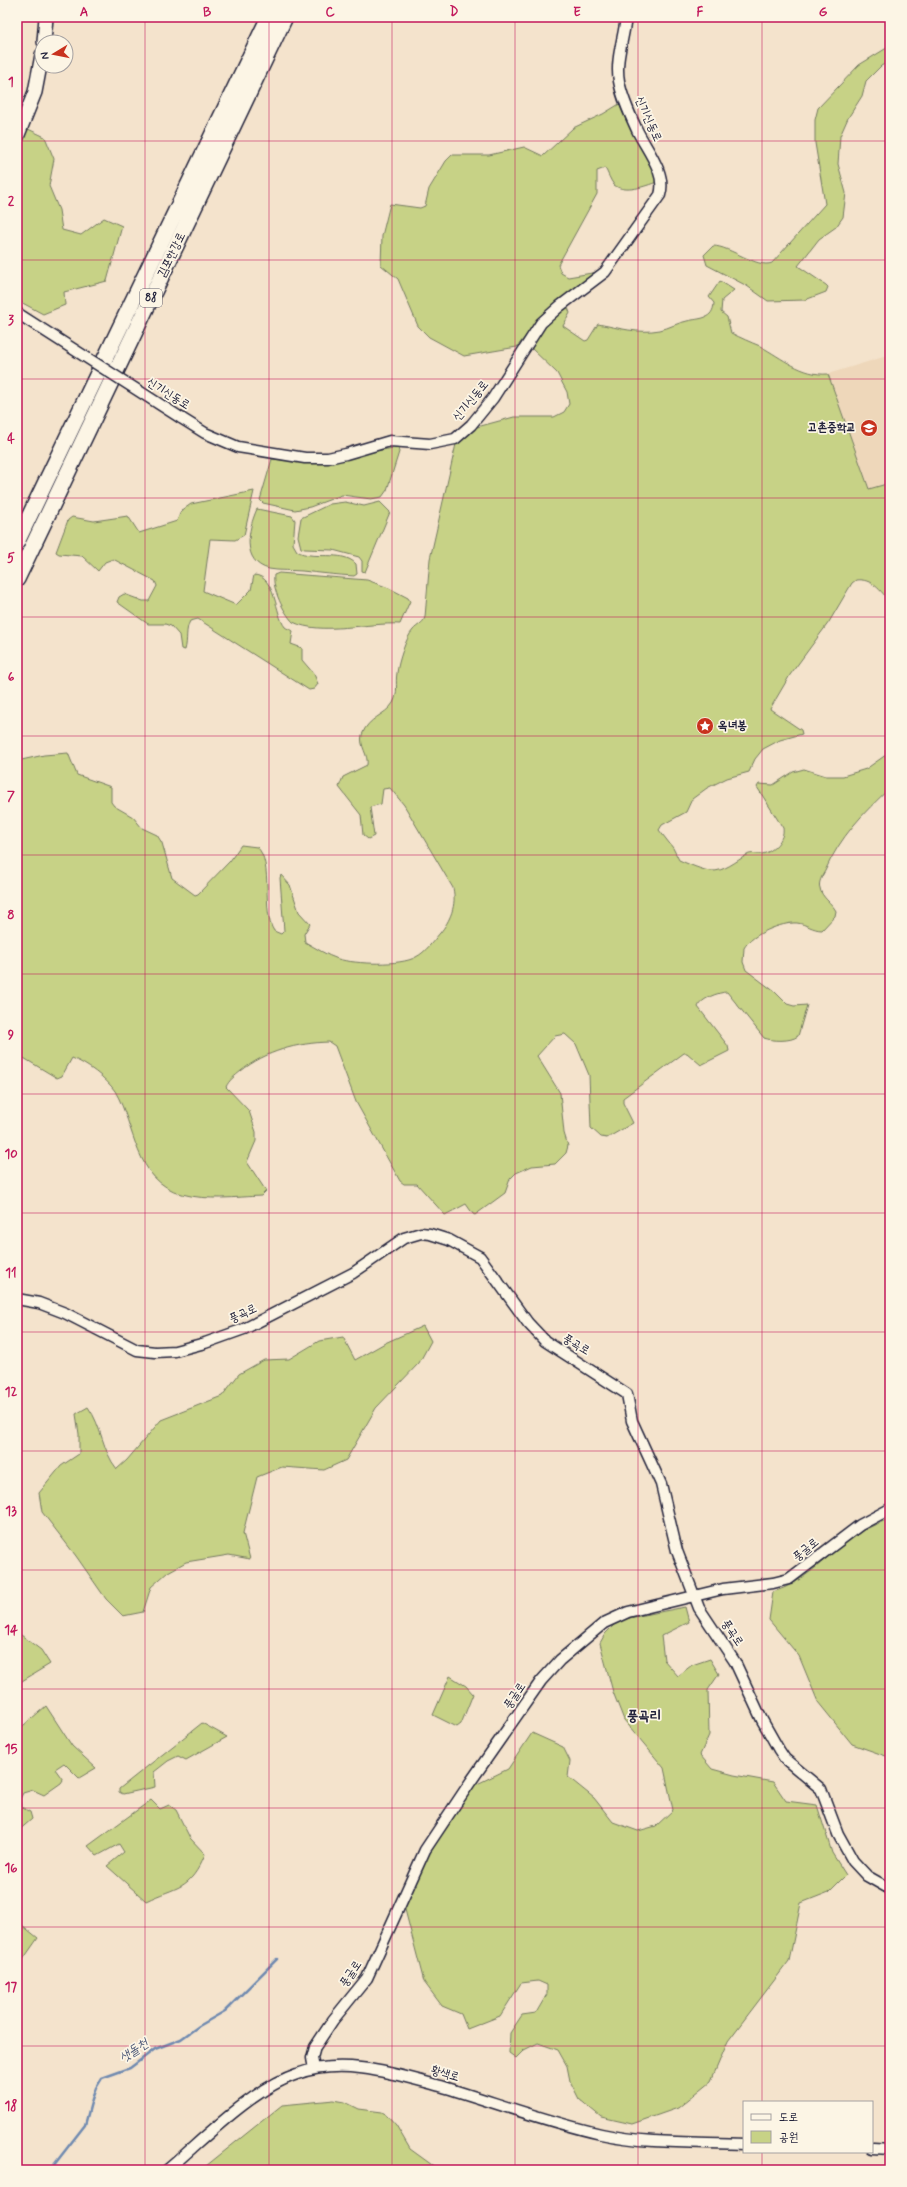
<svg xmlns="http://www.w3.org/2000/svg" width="907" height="2187" viewBox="0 0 907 2187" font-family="Mynerve,'Poor Story',sans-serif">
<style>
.built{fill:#eed7ba}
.green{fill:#c7d286;stroke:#747a60}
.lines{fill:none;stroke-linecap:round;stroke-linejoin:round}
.stream{stroke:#6f8ab0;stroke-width:2.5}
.minor-casing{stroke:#22223b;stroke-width:13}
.major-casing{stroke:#22223b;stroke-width:16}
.highway-casing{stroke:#22223b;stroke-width:18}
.minor{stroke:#fcf5e5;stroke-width:10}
.major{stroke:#fcf5e5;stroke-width:13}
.highway{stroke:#fcf5e5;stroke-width:15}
.minor-bridge-casing{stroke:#22223b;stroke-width:13;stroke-linecap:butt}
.minor-bridge{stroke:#fcf5e5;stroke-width:10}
.grid{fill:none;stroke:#c2185b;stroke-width:1;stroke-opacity:0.55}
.labels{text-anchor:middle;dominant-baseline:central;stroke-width:3.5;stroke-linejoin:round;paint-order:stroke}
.shield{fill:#fcf5e5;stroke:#63616e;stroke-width:1}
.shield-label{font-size:11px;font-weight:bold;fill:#22223b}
.street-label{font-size:12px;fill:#22223b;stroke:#fcf5e5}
.poi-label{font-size:12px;font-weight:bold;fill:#22223b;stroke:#fcf5e5;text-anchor:end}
.water-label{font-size:13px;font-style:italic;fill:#495676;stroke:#fcf5e5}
.quarter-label{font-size:14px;font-weight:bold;fill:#22223b;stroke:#fcf5e5}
.neatline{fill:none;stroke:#c2185b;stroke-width:1.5}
.grid-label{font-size:13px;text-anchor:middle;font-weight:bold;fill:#c2185b}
</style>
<rect width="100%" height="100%" fill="#f4e3cc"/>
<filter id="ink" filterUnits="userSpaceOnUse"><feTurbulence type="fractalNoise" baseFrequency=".025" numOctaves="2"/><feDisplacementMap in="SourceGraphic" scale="8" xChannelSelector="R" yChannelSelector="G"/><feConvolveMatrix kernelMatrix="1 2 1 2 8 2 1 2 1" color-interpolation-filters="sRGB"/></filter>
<g filter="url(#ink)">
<path class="built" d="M890,355V483L869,489L828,374Z"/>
<path class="green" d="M890,46V61L881,66L866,81L862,96L848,118L840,136L838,164L846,193L843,217L836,227L819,239L798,266L826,285L828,287L826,292L805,300L768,301L747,286L707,265L704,255L713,246C730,246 757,269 772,263L825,204L815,143V120L818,108L859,65Z
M621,103L653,167L657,182C645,186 626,194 614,185C610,180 608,173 605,168L597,171V194L558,265L561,273L568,277L598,272L545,312L517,347L464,356L429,337L418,326L398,279L381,265L382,236L390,204L420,208L425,206L429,189L446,161L452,155H489L524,147L543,156L573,128L603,114Z
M26,128L45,137L54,159L49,186L59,210L62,230L81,235L104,218L122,226L107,281L64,292L65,305L43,314L17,300V148Z
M720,281L734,290L722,300L721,312L727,317L731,333C741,338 750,342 760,346C782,358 802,376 828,374L869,489L890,483V602C881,591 872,578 856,580L852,583L829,622L790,675L770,709L801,730L802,734L780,740L763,749L755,759L749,772L727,778L707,788L692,799L686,812L662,825L659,830L673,848L679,860C686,863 704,871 711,871C724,872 736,861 747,855C752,852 757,855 762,854C773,852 785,839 783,828L757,787L759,784L773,785L793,772L804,769L826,776H843L866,769L890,752V788C863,813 840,837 825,871C822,876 818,883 820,888C821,897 832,903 836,911L835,916L822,930C813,930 806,924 797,923C782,922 752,934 744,948L743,962L746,970L775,992L787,1004L794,1006L807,1005L798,1036C791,1042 772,1041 764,1038L727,992C719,992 700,999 698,1007L728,1046L729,1051L701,1065L687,1053H684L623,1098V1103L633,1123L607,1138L601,1137L591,1128L589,1075L576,1044L565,1034L555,1036L537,1056L560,1093L564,1133L568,1146L566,1153L555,1164L532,1166L516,1173L510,1179L505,1193L475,1215L473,1214L466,1204L445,1215L417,1184H404L400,1181L356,1102L335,1046L329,1042C297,1043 266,1051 241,1071C235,1076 229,1080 226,1087L249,1111L256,1132V1141L247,1162L266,1191L261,1196C236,1197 207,1201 182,1194C134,1180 136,1127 115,1091C106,1078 87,1064 72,1058L62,1076L57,1078L17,1054V761L44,755L68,753L77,775L111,787V802L114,806L133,817L142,828L157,835L162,843L172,878L195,895L198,894L230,861L241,845L257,847C274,862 261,912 274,931L281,934L284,931L280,878L281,875L290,885L299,912L310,924L304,934L305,942C316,948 326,955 338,959C355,964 401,966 416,957C426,952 433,941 440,933C450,921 457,905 453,888L404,805L390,788L383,789L381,804L370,807L374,836L368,839L363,835L361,815L339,787L343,777L367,765C369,755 359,746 362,735C368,717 385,716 393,703C399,692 395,684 397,673C398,663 406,637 413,630C417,625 423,624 425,617L430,559L456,444L477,427L514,417H554L564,412L569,404L567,392L557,373L530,347L539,330L567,305L570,313L563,326L585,341L588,340L598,324C619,328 638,334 660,330C669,328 677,323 687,321C700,318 713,320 714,303L709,297Z
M394,448H398L399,452L387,490L382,497L371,499L342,495L310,507L295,510L263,503L260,500L272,459L307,462Z
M254,491L244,535L235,540L210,539L203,591L236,605L251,590L254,575C276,576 275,615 285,627C287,629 291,629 293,631L291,644L302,648V660L314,674L318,684L314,689L309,690L198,619L190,621C185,630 188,640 185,650L181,649L179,635L171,626L165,624H148L117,602L119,597L124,594L143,601H149L157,586L155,581L113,559L105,562L98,571L82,556L59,554L56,552L68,520L72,517L94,521L128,516L139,533L177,521L181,511L191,504Z
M345,502L364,506L380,502L390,512L365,572L362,571V561L359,557L333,550L305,549L301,548L298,536L301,518L330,504Z
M257,509L292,516L295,520L293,544L297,551C313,561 342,549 356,564L357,574L354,576C337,575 320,573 302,571C292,570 279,571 269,569C241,562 248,529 257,509Z
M279,573L367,580L389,588L408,598L410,601L400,624C369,622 321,636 293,622C284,613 272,589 274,575Z
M423,1326L431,1341L419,1363L376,1408L346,1460L324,1470L282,1467L257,1477L243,1533L250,1559L229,1555L186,1562L168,1572L151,1587L143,1612L123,1616L106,1599L76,1556L42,1512L39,1493L61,1466L79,1454V1434L76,1414L88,1407C102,1426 102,1451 117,1469L127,1460L161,1420L222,1396L239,1374L264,1360L289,1359L319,1341L343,1337L355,1360L385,1343Z
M890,1518V1755L886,1756L852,1744L818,1702L799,1656L769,1620L773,1592C803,1583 823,1560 846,1541C858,1531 876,1525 890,1518Z
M685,1607L689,1622L661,1636L664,1660L678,1676L692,1665L710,1659L719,1674L708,1690L709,1735L700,1755L712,1769L734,1775L773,1782L786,1801L817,1805L832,1853L846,1875L829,1892L801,1903L789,1961L728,2041L711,2081L678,2108L632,2124L601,2117L579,2099L570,2081L567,2066L558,2050L538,2043L524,2050L516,2058L509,2053L510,2033L522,2015L536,2013L547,1994V1985L538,1981L521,1983L500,2016L467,2029L461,2014L442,2006L424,1982L403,1902L429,1852L471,1787L508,1769L532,1733L563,1747L570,1761L568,1777L594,1798L613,1822L638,1831L656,1826L673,1810L664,1768L624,1720L613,1692L600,1643L605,1634L619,1620Z
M17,1632L41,1650L50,1664L17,1684Z
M450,1676L466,1686L473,1694L461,1724L457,1727L433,1715Z
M46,1706L72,1746L96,1768L79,1778L64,1763L55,1769L63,1780L61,1783L44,1795L33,1790L23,1793L20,1799L21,1807L30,1812L32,1819L17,1832V1731Z
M202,1723L227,1737L186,1760L178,1756L168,1761L154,1772L155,1787L123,1794L119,1792V1789Z
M151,1800L160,1809L169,1805L176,1810L190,1838L205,1854C190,1891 177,1886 146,1901L107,1866L124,1852L119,1844L97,1856L88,1846Z
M17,1921L38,1938L17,1968Z
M334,2100L345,2102L359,2109L382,2112L387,2115L396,2125L410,2149L439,2170H201L282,2105Z"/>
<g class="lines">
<path class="stream" d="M50,2170L85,2125L92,2099L96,2088L102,2078L130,2068L155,2049L181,2039L199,2026L225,2011L277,1959"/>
<g class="minor-casing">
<path id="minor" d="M181,418L205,433L238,447L305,458H328L346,454L390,441L430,444L455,439L471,425L493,398L541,323L560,306L605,272L660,195C667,173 646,149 637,130C630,115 622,98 619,81C615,60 624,38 626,17
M17,1299L39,1303L65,1313L137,1350L155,1352L175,1351L205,1343L244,1329L353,1273L404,1238L421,1233L430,1234L449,1240L480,1257L528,1323L545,1341L627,1394L632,1421L661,1484L677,1551L699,1608L735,1662L762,1720L779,1750L785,1759L821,1789L838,1834L853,1861L867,1876L890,1889
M314,2069L312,2058L315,2047L333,2020L367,1978L425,1850L471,1781L541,1681L560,1660L604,1623L628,1612L723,1589L773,1583L789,1579L860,1525L890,1509
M872,2148L890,2149
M167,2170C204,2139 252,2089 297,2074C343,2057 395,2074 440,2086C494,2102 547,2122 601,2134C647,2144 697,2142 744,2144"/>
</g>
<g class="major-casing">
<path id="major" d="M44,42L46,17
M17,137L35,92L42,55"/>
</g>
<g class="highway-casing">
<path id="highway" d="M17,542L269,17
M17,579L285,17"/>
</g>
<use href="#minor" class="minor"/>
<use href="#major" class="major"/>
<use href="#highway" class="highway"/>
<g class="minor-bridge-casing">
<path id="minor-bridge" d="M17,313L181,418"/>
</g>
<use href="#minor-bridge" class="minor-bridge"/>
</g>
</g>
<path class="grid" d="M145,17V2170M269,17V2170M392,17V2170M515,17V2170M638,17V2170M762,17V2102M17,141H890M17,260H890M17,379H890M17,498H890M17,617H890M17,736H890M17,855H890M17,974H890M17,1094H890M17,1213H890M17,1332H890M17,1451H890M17,1570H890M17,1689H890M17,1808H890M17,1927H890M17,2046H890M762,2152V2170"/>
<defs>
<g id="school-disc" transform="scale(0.9)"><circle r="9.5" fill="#c8321e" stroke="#fcf5e5"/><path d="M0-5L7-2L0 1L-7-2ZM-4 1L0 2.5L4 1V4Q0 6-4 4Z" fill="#fff"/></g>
<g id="sight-disc" transform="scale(0.9)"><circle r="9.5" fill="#c8321e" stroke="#fcf5e5"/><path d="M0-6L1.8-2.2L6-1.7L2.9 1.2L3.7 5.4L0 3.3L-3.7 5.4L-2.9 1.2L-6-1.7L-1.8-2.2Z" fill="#fff"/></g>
</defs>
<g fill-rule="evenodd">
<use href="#school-disc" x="869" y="428"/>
<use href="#sight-disc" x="705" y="726"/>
</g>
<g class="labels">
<rect class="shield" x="140" y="289" width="22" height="18" rx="3"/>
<g class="shield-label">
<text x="151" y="298">88</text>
</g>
<g class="street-label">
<text transform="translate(648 119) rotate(66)">신기신동로</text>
<text transform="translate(172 255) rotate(-64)">김포한강로</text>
<text transform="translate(168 394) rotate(32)">신기신동로</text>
<text transform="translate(471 401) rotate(-50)">신기신동로</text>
<text transform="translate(243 1314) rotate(-25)">풍곡로</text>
<text transform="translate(576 1345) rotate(30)">풍곡로</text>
<text transform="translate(806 1550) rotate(-39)">풍굴로</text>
<text transform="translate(732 1633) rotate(56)">풍곡로</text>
<text transform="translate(515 1696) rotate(-56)">풍굴로</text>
<text transform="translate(351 1974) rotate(-56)">풍굴로</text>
<text transform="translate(445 2074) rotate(16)">황색로</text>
</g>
<g class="poi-label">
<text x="856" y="428">고촌중학교</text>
<text x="718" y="726" text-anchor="start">옥녀봉</text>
</g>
<g class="water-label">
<text transform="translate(134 2051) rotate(-33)">샛돌천</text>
</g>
<g class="quarter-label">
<text x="644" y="1716">풍곡리</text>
</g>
</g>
<rect width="907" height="2187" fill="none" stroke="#fcf5e5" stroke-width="44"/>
<rect x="743" y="2101" width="130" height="52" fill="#fcf5e5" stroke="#a5a1a1"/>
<rect x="751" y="2114" width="20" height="6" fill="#fcf5e5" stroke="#a5a1a1"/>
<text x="779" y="2121" font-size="12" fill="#22223b">도로</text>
<rect x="751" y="2131" width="20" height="12" fill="#c7d286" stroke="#a5a1a1"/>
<text x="779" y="2141" font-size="12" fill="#22223b">공원</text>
<g transform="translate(54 54) rotate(260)"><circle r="19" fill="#fcf5e5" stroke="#a5a1a1"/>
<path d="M0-3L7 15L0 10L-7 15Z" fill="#c8321e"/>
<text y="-6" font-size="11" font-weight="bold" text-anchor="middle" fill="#22223b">N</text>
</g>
<rect x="22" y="22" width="863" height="2143" class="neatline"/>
<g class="grid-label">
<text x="84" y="16">A</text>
<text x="207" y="16">B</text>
<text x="330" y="16">C</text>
<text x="454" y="16">D</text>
<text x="577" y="16">E</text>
<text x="700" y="16">F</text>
<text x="823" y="16">G</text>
<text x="11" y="86">1</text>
<text x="11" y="205">2</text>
<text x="11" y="324">3</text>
<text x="11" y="443">4</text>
<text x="11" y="562">5</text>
<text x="11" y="681">6</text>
<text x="11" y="800">7</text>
<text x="11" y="919">8</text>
<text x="11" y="1039">9</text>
<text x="11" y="1158">10</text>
<text x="11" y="1277">11</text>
<text x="11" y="1396">12</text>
<text x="11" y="1515">13</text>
<text x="11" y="1634">14</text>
<text x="11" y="1753">15</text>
<text x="11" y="1872">16</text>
<text x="11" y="1991">17</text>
<text x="11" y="2110">18</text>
</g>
</svg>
